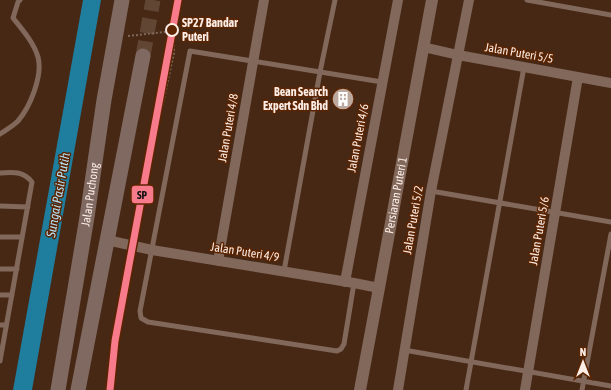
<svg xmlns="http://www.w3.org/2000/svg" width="611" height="390" viewBox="0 0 611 390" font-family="'Asap Condensed',sans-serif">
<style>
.water{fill:#1f7d9d}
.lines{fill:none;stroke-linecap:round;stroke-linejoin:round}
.primary-tunnel{stroke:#624634;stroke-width:15;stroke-dasharray:15 8;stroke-linecap:butt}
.path{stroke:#7e685c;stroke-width:2;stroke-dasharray:2 2;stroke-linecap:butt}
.service{stroke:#81685b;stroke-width:5}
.minor{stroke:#81685b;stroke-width:10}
.tertiary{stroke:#81685b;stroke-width:12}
.primary{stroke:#7f6961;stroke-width:15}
.rail-1-casing{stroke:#5c2400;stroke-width:10}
.rail-1{stroke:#f87b8c;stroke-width:7}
.stop-dot{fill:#5c2400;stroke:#fcede6;stroke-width:2}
.labels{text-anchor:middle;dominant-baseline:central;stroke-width:3;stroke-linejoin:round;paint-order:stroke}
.stop-label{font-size:12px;font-weight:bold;fill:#fcede6;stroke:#5c2400;text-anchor:start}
.street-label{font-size:12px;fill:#fcede6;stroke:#5c2400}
.poi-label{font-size:12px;font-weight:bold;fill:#fcede6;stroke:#5c2400;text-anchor:end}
.water-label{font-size:13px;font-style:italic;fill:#b6e3f7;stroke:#5c2400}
.line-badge{stroke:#5c2400;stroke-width:1.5}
.pale-badge-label{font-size:11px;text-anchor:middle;font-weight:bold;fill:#111}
</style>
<rect width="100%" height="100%" fill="#472815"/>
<path class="water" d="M83,0H101L32,390H13Z"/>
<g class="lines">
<path class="primary-tunnel" d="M143,56L153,0"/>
<path class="path" d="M128,36L174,31V53L134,235"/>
<path class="service" d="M527,0L611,15
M0,134C6,130 13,126 18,121C30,107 43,76 38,57C34,43 22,29 13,18L18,2L20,0
M0,173C13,172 23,171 32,182L0,361
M431,191L611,222
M0,206L28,207
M0,237H22
M0,269H17
M284,271L320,72L335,0
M354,283L344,344L341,349L337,351L148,322L141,318L140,311L190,51L382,82
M0,295H12
M0,325H6
M404,350L611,386
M466,390L524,67
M582,390L611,234"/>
<path class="minor" d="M423,47L458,55L611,83
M107,240L152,250L354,283L379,288
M218,261L264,0
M345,282L398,0
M398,390L431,191L469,0
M525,390L578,77"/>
<path class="tertiary" id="s1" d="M360,390L379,288L432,0"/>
<g class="primary">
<path id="s2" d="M58,390L87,217L104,100L122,0"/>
<path d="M78,390L143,56"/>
</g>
<g class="rail-1-casing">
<path id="rail-1" d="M110,390L115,341L178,0"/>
</g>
<use href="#rail-1" class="rail-1"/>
</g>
<defs>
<g id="building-disc" transform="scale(1.15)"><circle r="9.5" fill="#bda89d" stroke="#5c2400"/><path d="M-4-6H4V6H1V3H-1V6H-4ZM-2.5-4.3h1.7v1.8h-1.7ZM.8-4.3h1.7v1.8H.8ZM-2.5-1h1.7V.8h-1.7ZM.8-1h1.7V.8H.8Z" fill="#fff"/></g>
</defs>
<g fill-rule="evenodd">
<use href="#building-disc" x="343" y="99"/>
</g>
<circle class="stop-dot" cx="172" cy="30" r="6"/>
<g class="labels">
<g class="stop-label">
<text x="182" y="23">SP27 Bandar<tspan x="182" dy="14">Puteri</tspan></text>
</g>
<g class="street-label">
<text transform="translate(519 53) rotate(10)">Jalan Puteri 5/5</text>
<text transform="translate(228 128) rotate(-80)">Jalan Puteri 4/8</text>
<text transform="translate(358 138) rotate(-79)">Jalan Puteri 4/6</text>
<text stroke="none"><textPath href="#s2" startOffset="198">Jalan Puchong</textPath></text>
<text stroke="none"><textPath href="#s1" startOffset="198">Persiaran Puteri 1</textPath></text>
<text transform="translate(413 220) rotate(-80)">Jalan Puteri 5/2</text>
<text transform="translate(539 231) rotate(-80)">Jalan Puteri 5/6</text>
<text transform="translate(245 252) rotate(9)">Jalan Puteri 4/9</text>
</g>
<g class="poi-label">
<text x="328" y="92">Bean Search<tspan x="328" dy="14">Expert Sdn Bhd</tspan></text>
</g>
<g class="water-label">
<text transform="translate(58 195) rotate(-80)">Sungai Pasir Putih</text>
</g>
</g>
<rect class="line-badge" x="131" y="185" width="23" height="19" rx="4" fill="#f87b8c"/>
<g class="pale-badge-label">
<text x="142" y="199">SP</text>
</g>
<g transform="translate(583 362)" stroke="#5c2400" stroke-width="3" paint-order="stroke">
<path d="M0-3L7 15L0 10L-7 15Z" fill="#fcede6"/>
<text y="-6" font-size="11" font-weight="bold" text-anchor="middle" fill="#fcede6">N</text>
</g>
</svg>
